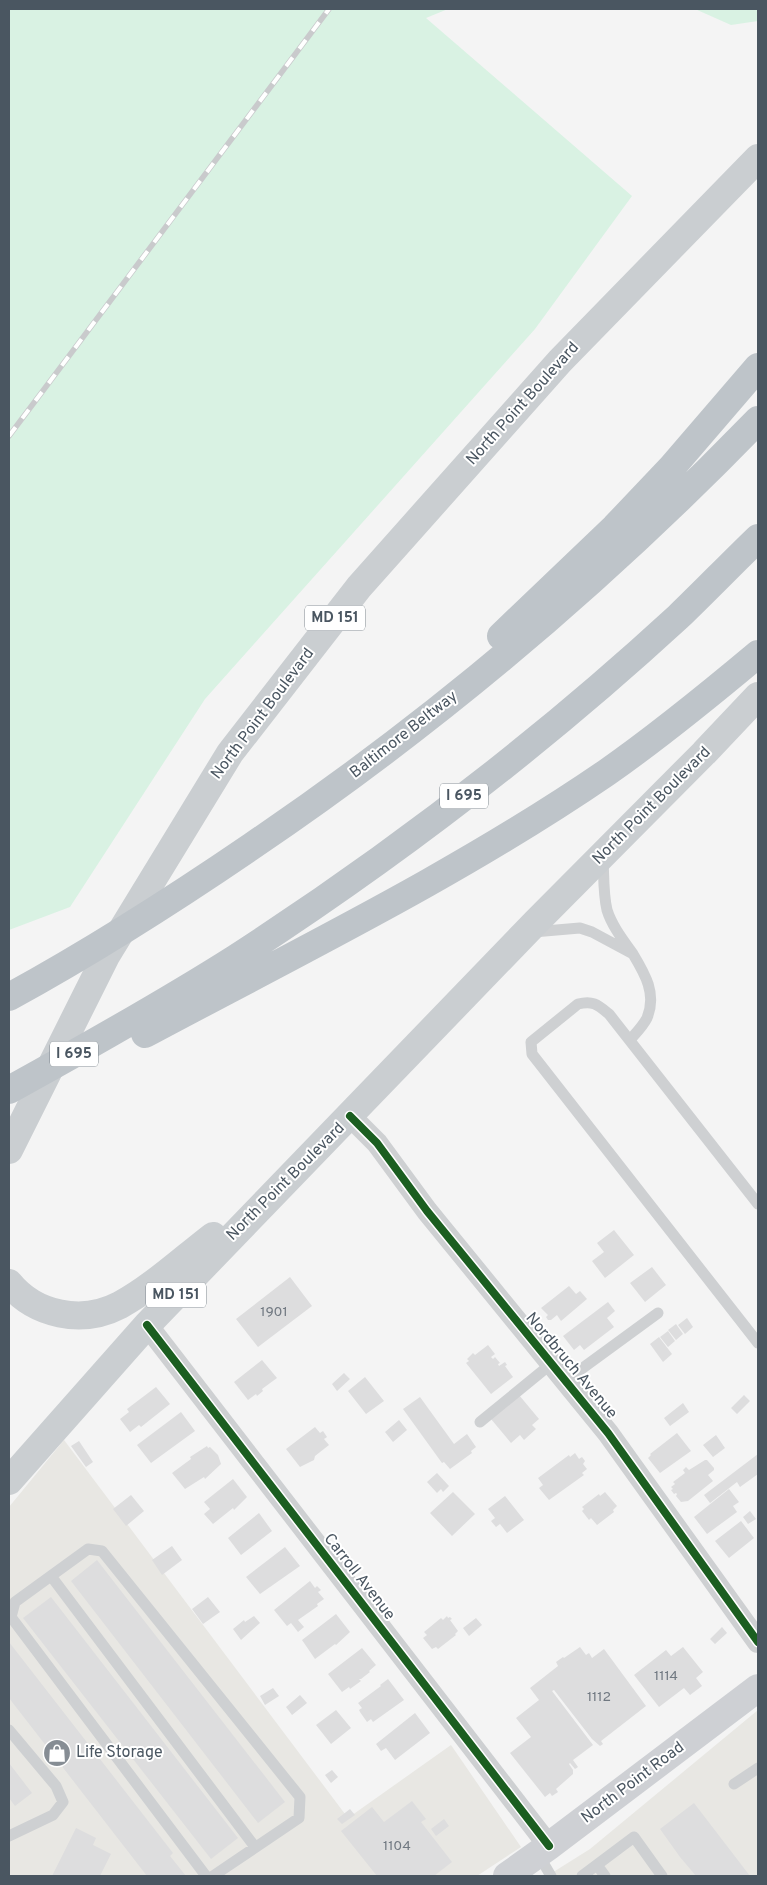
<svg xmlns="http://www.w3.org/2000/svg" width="767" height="1885" viewBox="0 0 767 1885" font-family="Overpass,sans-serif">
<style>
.commercial{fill:#e8e7e3}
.green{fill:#d9f2e3}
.building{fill:#ddddde}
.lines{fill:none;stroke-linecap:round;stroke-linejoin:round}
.lane{stroke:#ced0d2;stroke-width:11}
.street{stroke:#ced0d2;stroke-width:22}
.secondary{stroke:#ced0d4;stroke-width:28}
.primary{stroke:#caced1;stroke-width:28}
.highway{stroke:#bec4c9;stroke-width:28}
.rail-casing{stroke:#c9cacc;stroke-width:5.5}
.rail{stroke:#fff;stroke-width:4;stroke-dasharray:11;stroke-linecap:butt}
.cycleway-casing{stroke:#fff;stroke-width:11}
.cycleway{stroke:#1b5e20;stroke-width:8}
.labels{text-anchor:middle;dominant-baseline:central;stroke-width:4;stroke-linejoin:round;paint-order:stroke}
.number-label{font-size:14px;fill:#707881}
.shield{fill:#fff;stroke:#808990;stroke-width:1}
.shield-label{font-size:15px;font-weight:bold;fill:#4a5661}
.street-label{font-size:16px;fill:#4a5661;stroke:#fff}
.poi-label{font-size:16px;fill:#4a5661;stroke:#fff;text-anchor:start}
</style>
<rect width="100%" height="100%" fill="#f4f4f4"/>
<path class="commercial" d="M64,1440L348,1818L451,1745L521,1847L477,1876H9V1507Z
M758,1710V1876H547L590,1849Z"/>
<path class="green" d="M9,9H448L426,18L632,196L535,329L205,699L70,907L9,930Z
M695,9H758V21L731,25Z"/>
<path class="building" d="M614,1230L634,1255L605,1278L592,1261L604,1252L597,1243Z
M652,1267L666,1285L645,1302L630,1283Z
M290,1277L312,1306L258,1347L236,1319Z
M569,1286L576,1294L580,1291L587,1299L561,1321L557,1315L551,1320H548L546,1317L548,1315L541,1308Z
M608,1302L615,1311L607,1318L614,1327L584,1350L580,1345L574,1350L563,1336Z
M687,1318L693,1327L685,1334L678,1325Z
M676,1324L683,1334L676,1340L668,1330Z
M668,1331L675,1341L668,1347L660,1337Z
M659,1337L672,1354L663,1362L650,1344Z
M488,1345L495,1354L491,1357L493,1359L495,1357L500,1363L498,1364L499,1366L505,1362L507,1365L505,1366L513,1377L491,1394L466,1363L469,1361L467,1359L473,1353L475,1355Z
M262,1360L277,1378L262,1389L263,1391L257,1396L256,1394L248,1400L234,1382Z
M344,1373L350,1379L337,1391L332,1384Z
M365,1377L384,1401L366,1414L348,1391Z
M156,1387L170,1404L141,1427L139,1425L130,1432L120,1419L129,1412L127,1409Z
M519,1395L539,1419L532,1425L536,1429L524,1440L520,1435L511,1443L491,1419Z
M744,1395L750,1401L737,1414L731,1408Z
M420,1397L454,1444L467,1434L476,1447L471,1451L472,1453L450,1469L444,1462L442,1463L403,1409Z
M683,1403L689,1412L670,1426L664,1418Z
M181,1412L195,1431L151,1463L137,1445Z
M399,1420L407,1430L393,1442L385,1432Z
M315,1427L320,1433L323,1431L327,1437L324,1439L329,1445L315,1456L314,1460L300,1467L286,1449Z
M677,1433L691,1451L660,1473L648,1458L651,1455L650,1454Z
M716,1435L725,1448L713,1457L703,1445Z
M79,1441L93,1462L86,1467L71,1446Z
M207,1446L208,1448L210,1447L218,1455L221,1464L205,1479L204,1477L185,1489L172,1473L191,1459L190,1457Z
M575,1453L579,1459L582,1457L585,1461L583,1464L587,1469L582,1473L584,1475L549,1500L539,1488L543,1485L538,1478L569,1455L570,1457Z
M758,1454V1474L740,1487L737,1482L710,1503L704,1495Z
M705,1460H707L714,1468V1470L708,1475L713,1481L688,1501L681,1502L676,1496L677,1494L676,1493L674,1494L671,1490L673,1489L671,1487L675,1484L673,1482L685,1473L683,1470L686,1467L689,1470Z
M437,1473L449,1486L443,1492L441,1489L437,1493L427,1482Z
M233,1479L247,1497L234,1510L233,1508L213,1524L204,1514L210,1509L204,1502Z
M729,1489L739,1502L733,1506L737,1512L707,1534L694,1517Z
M453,1492L475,1514L452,1536L430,1513Z
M605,1492L617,1506L613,1510L614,1512L597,1525L591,1518L589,1520L582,1511L584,1509L582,1507L599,1494L600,1496Z
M131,1495L144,1511L126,1526L113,1509Z
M505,1496L524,1520L507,1533L500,1524L496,1527L491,1521L495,1518L488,1509Z
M750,1511L756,1519L748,1524L743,1517Z
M259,1513L272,1531L241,1555L228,1538Z
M741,1521L754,1538L729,1558L715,1541Z
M172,1546L182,1560L162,1575L152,1560Z
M285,1547L300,1566L260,1594L246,1577Z
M97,1560L285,1802L258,1823L71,1581Z
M310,1581L315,1588L317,1586L321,1590L318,1592L324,1599L317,1604L318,1606L298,1620L304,1627L298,1632L291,1623L287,1626L274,1610Z
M51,1597L238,1838L211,1859L23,1618Z
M208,1597L220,1612L203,1624L192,1609Z
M336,1614L350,1632L336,1645L335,1644L315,1659L302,1640Z
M254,1616L260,1623L241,1640L233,1629L244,1620L245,1622Z
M447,1616L448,1618L450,1617L452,1619L450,1620L458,1631L455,1634L456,1635L438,1649L436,1647L432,1649L423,1638L427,1635L424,1632L441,1618L443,1620Z
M476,1618L482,1625L469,1636L463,1628Z
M722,1627L727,1633L715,1644L710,1639Z
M9,1642L173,1853L170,1856L186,1876H147L9,1698Z
M580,1647L586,1655L589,1653L592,1658L604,1649L646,1706L601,1741L603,1744L600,1746L592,1739L554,1690L552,1691L593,1745L573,1760L578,1767L575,1769L570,1763L569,1764L573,1770V1774L556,1789L558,1792L552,1796L550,1793L545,1797L510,1753L531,1737L516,1718L539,1700L530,1688L558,1666L556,1662L563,1657L564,1658Z
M683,1647L703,1672L696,1678L702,1686L690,1695L684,1688L659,1707L634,1675L666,1650L671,1656Z
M362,1648L376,1665L369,1671L370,1672L361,1679H359L361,1681L350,1689L349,1687L342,1692L328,1674Z
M388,1679L404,1700L373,1722L371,1719L367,1722L360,1712L359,1710L362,1708L358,1703L381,1686L380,1685Z
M273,1688L279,1696L265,1705L260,1696Z
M300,1695L307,1703L292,1715L286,1707Z
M336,1710L351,1728L331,1744L316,1725Z
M415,1713L430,1733L395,1760L386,1748L381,1751L376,1744Z
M9,1763L32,1793L15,1806L9,1798Z
M332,1770L338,1777L331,1783L325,1775Z
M412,1801L426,1819L421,1822L452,1862L434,1876H377L341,1831L372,1807L384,1822Z
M694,1803L750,1876H696L680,1857L660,1829Z
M350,1809L355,1815L342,1824L337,1819Z
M444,1819L449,1826L436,1836L431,1829Z
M76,1828L96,1838L93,1845L111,1854L100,1876H52Z"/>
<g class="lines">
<path class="lane" d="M533,932L580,928L592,932L633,954C623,940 612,926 607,910C603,893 604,875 603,858
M630,1040C635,1034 643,1026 647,1018C657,994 645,974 633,954
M758,1204L609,1014C598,1005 593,1000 578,1004L531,1042L532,1054L758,1343
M565,1381L658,1313
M480,1422L551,1364
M51,1576L255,1847
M9,1730L56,1786L63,1802L53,1815L9,1836
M734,1784L758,1768
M538,1854L551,1876
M597,1865L605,1876
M206,1876L11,1617L15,1602L88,1549L102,1551L300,1797L299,1818L213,1876
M582,1876L634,1837L662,1876"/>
<path class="street" d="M350,1116L377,1143L427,1211L608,1433L758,1642
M147,1325L549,1846"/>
<path class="secondary" d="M507,1876L549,1846L758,1688"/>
<path class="primary" d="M9,1150L106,956L230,753L359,587L560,361L758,158
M9,1283C35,1315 82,1325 120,1305C153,1287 183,1259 213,1236
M9,1481L147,1325L536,922L704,753L758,696"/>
<path class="highway" d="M501,636L615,527L672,467L758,367
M9,997C93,951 173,900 252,846C435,722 604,579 758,420
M145,1034C300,951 460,873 606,773C659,736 709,695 758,654
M9,1090C85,1048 162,1005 236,958C392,857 541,743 678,617C705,591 731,564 758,538"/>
<g class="rail-casing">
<path id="rail" d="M9,436L329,9"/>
</g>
<use href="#rail" class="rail"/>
<g class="cycleway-casing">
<path id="cycleway" d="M350,1116L377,1143L427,1211L608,1433L758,1642
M147,1325L549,1846"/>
</g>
<use href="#cycleway" class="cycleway"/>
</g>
<defs>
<g id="shop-disc" transform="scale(1.4375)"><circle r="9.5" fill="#868d94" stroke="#fff"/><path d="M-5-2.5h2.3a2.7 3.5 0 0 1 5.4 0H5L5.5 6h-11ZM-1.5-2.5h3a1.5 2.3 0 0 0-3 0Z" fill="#fff"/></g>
</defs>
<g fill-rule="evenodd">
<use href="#shop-disc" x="57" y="1753"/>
</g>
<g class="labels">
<g class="number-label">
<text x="274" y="1312">1901</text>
<text x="666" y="1676">1114</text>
<text x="599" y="1697">1112</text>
<text x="397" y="1846">1104</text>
</g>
<g class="shield">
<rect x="305" y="605.5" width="60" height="25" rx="4"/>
<rect x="440" y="783.5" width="48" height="25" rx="4"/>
<rect x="50" y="1041.5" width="48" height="25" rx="4"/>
<rect x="146" y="1282.5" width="60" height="25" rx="4"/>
</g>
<g class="shield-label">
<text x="335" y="618">MD 151</text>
<text x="464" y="796">I 695</text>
<text x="74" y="1054">I 695</text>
<text x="176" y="1295">MD 151</text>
</g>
<g class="street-label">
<text transform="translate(523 404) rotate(-48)">North Point Boulevard</text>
<text transform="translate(263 714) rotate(-53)">North Point Boulevard</text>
<text transform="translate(404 735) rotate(-38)">Baltimore Beltway</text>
<text transform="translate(652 806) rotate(-45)">North Point Boulevard</text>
<text transform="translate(286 1182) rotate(-45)">North Point Boulevard</text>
<text transform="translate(571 1366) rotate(50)">Nordbruch Avenue</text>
<text transform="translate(359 1577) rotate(52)">Carroll Avenue</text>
<text transform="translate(633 1783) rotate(-37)">North Point Road</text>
</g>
<g class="poi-label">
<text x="76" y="1753">Life Storage</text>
</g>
</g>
<rect width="767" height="1885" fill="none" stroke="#4a5661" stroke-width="20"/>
</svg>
